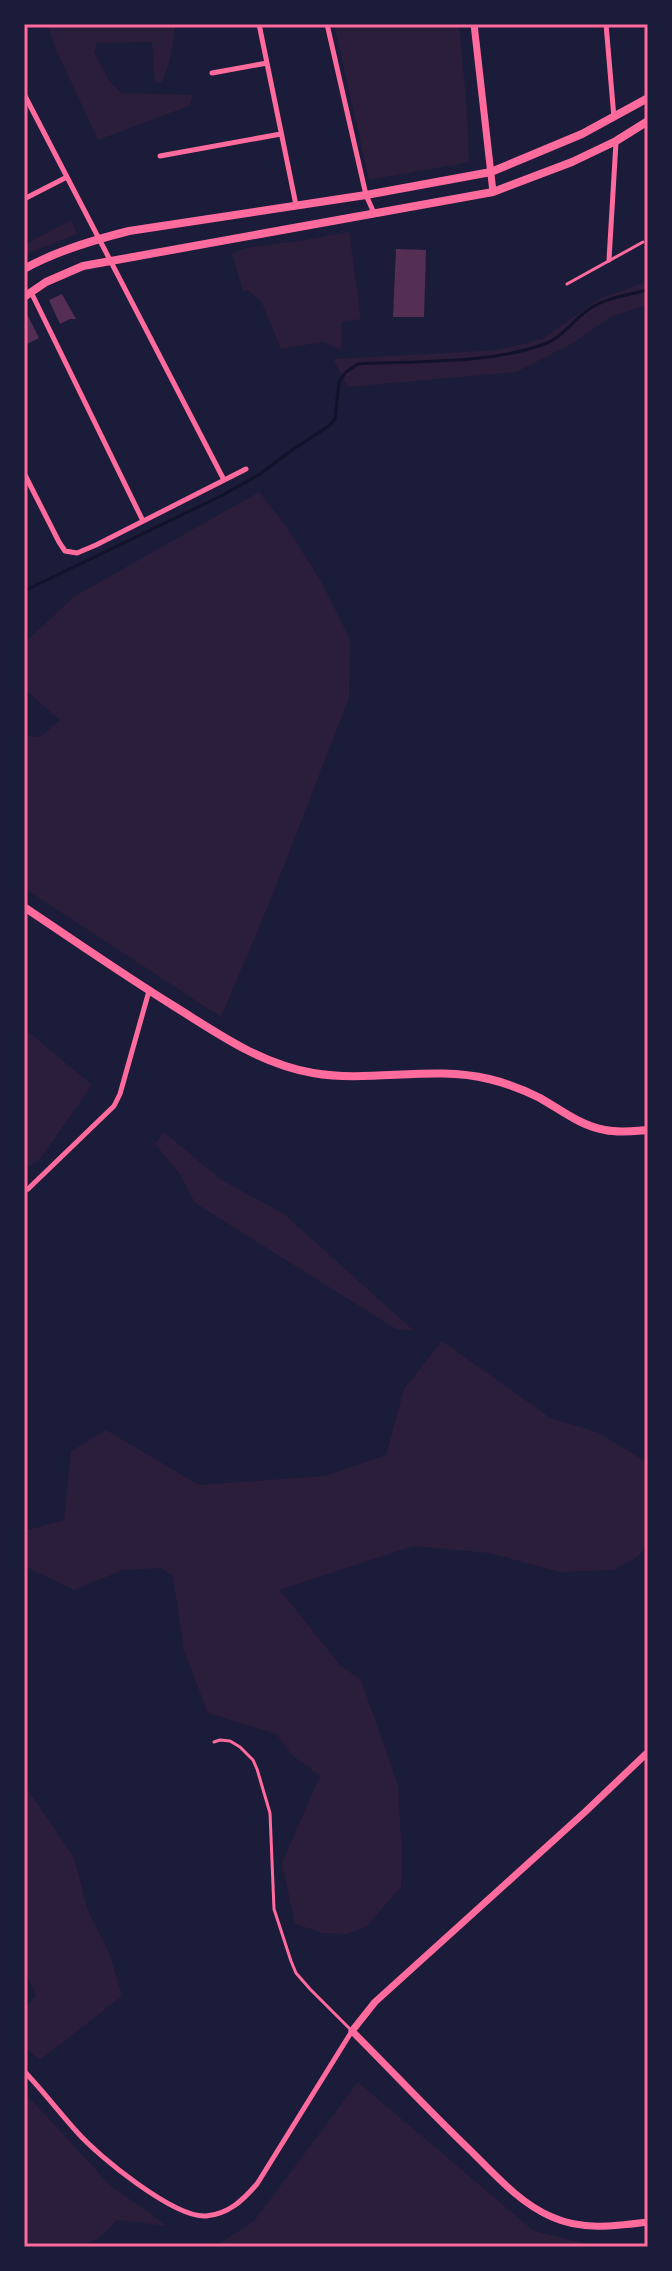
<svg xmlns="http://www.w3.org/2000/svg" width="672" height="2271" viewBox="0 0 672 2271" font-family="'Public Sans',sans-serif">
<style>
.green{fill:#2a1e3b}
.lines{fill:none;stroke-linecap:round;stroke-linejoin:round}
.stream{stroke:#12122b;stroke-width:3}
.building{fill:#542f53}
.service{stroke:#ff6b9d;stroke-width:3}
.minor{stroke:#ff6b9d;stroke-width:5}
.tertiary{stroke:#ff6b9d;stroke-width:7}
.primary{stroke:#ff6b9d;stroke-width:8}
.neatline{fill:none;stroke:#ff6b9d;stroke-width:3}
</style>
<rect width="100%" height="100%" fill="#1b1b3a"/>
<path class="green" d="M176,24L170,60L162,82H155L152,42L97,43L94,52L109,81L122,93L193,95L189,106L98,140L55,47L47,24Z
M334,24H459L467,111L469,162L369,180Z
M71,220L77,234L31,252L24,256V245Z
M349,232L361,319L342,322L341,350L323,342L281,349L261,301L248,290L243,291L232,254L246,248L299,241Z
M648,281V305L612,316L575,342L516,372L348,387L333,359L499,350L542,339L599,299Z
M259,492L285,525L321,581L350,639L349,698L269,904L221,1017L24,888V736L40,737L60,720L24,689V643L75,596Z
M24,1028L92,1085L40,1159L24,1170Z
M164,1132L220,1179L284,1214L414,1331L396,1329L195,1203L180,1174L155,1144Z
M442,1341L552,1419L597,1432L648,1463V1544L637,1557L614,1570L560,1572L489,1553L413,1546L280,1590L340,1665L361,1680L398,1785L402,1858L401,1887L367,1926L347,1934L323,1933L295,1924L282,1863L320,1776L293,1756L276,1734L208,1713L184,1651L173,1576L161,1568L123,1570L74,1590L24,1566V1531L64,1520L71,1451L106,1430L199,1485L325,1476L386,1455L404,1389Z
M24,1784L74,1858L88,1911L110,1955L122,1996L40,2060L24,2047V2010L36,1995L24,1970Z
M358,2082L534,2231L601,2247H214L254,2221Z
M24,2092L110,2185L167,2226L117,2220L98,2239L77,2247H24Z"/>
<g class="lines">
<path class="stream" d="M24,591L223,495L260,474L292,450L329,426L335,419L339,382L346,372L358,364C415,361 494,364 547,343C562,337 572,322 585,312C603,298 627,295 648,290"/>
</g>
<path class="building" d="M396,249L426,250L424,317H393Z
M62,294L76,319H70L60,324L49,300Z
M26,312L39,338L27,344L24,339V314Z"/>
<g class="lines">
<path class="service" d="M567,284L643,242
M214,1742L220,1740L230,1741L240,1747L253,1760L257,1769L270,1813L274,1909L291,1961L296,1973L310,1989L352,2031"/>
<path class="minor" d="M259,24L296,205
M327,24L366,195L374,213
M606,24L614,118
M24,25L26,24
M212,73L267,63
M24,94L224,480
M160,156L281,134
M24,199L67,177
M609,260L616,142
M31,292L143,521
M24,473L59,542L65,551L77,553L96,545L246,469
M28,1189L114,1106L120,1094L149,991
M24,2071C43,2091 59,2112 77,2132C98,2156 174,2218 206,2216C229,2214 243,2200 257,2184L352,2031"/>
<path class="tertiary" d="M474,24L493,192
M648,1752L585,1812L375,2002L352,2031C392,2071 431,2113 472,2152C496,2176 521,2204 552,2217C583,2231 616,2226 648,2222"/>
<path class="primary" d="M24,269C56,251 93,240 129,231L366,195L491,172L582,134L648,98
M24,297L46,282L83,266L493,192L572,162L616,141L648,121
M24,907C75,941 125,976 177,1008C220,1035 261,1064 313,1073C371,1083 432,1065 489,1079C506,1083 524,1090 540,1098C561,1110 581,1126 605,1130C619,1133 634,1131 648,1130"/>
</g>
<rect width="672" height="2271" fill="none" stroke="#1b1b3a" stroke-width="52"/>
<rect x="26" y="26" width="620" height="2219" class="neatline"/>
</svg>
